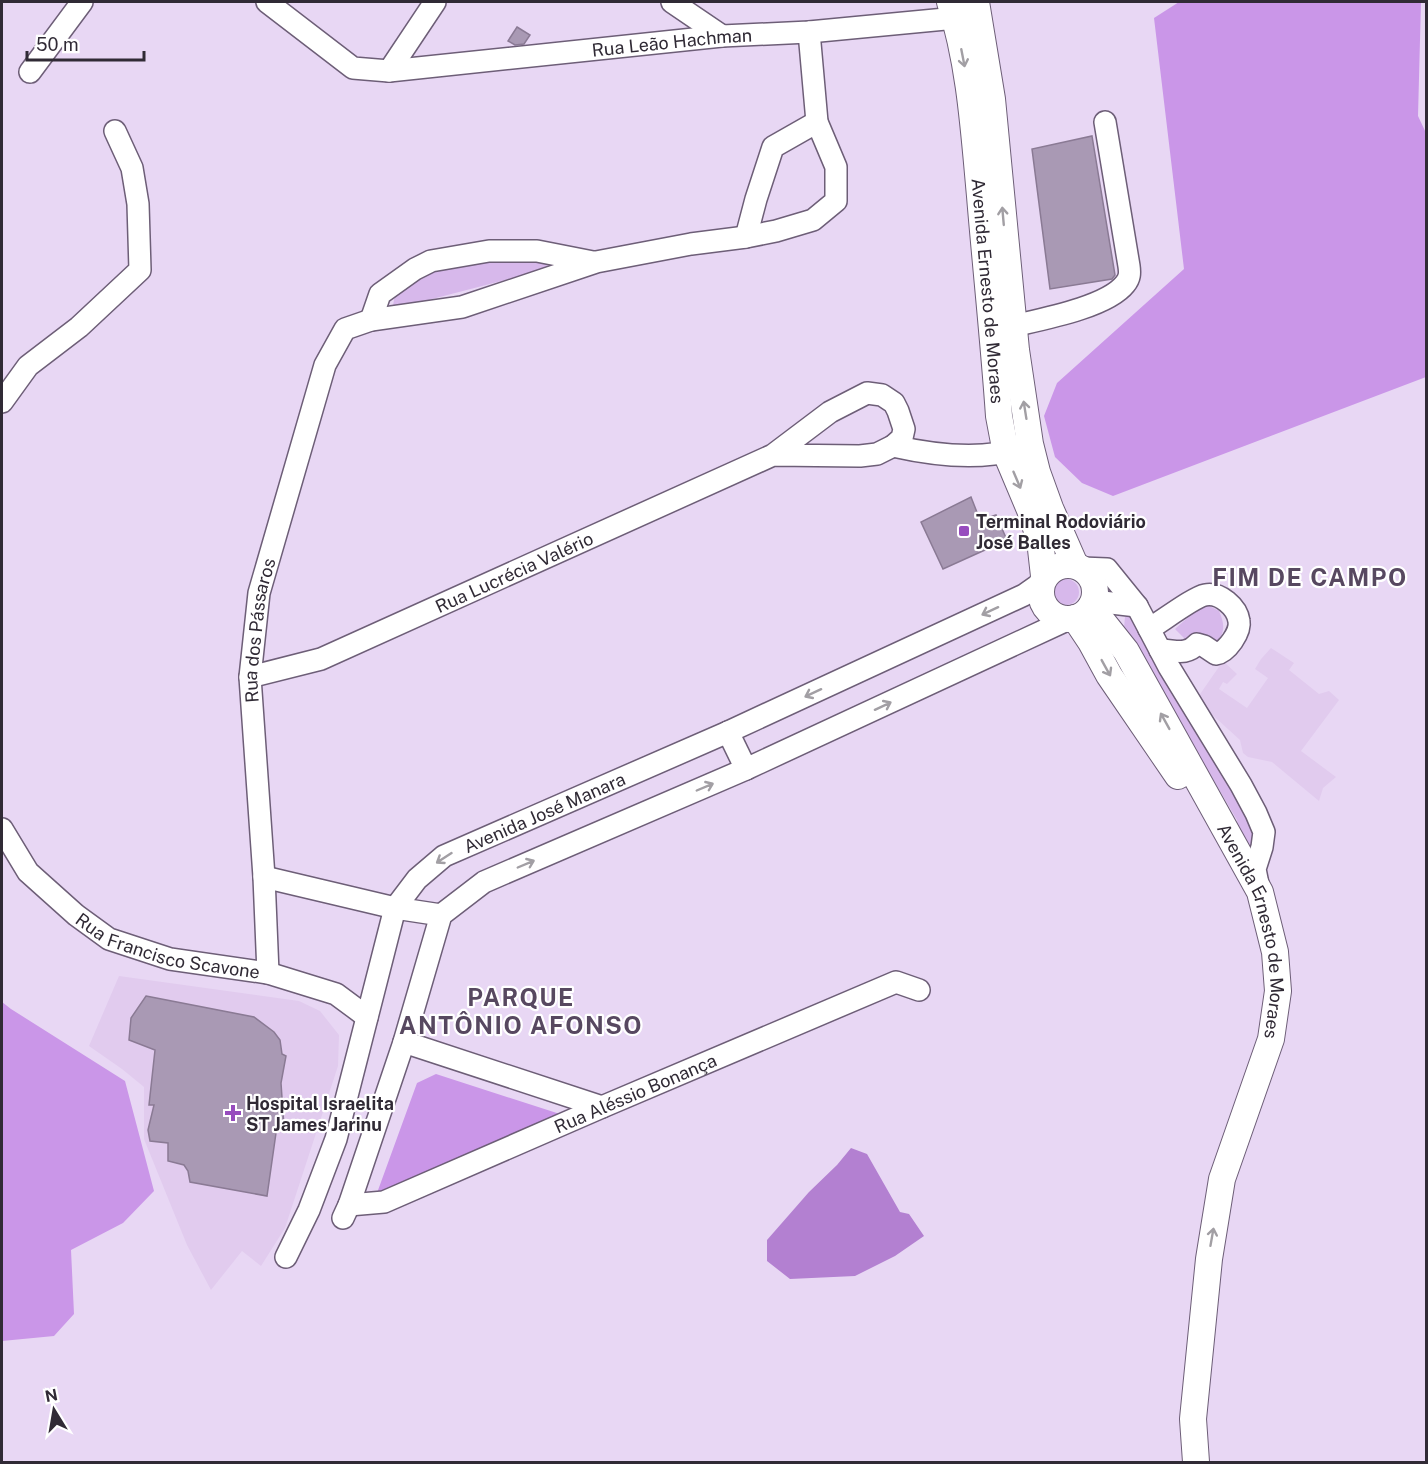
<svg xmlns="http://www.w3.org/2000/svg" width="1428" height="1464" viewBox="0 0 1428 1464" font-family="'Public Sans',sans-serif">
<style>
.built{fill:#e1cbee}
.green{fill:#d7b8eb}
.forest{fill:#ca96e8}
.water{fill:#b380d1}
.building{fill:#a999b4;stroke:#8a7a94;stroke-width:1.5}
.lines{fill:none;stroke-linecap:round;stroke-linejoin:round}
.minor-casing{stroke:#6d5e77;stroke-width:24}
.major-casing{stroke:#6d5e77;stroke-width:28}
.minor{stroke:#fff;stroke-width:21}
.major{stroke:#fff;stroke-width:26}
.oneway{stroke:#a29fa4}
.poi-dot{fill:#974cbe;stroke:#fff;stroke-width:2}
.labels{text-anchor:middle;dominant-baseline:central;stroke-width:4.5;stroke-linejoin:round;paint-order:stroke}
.street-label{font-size:18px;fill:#302a35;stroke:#fff}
.poi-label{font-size:18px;font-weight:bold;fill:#302a35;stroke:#fff;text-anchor:start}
.district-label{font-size:24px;font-weight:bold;letter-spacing:1.5px;fill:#574860;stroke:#fff}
</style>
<rect width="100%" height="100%" fill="#e8d7f4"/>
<path class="built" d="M1271,648L1294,663L1289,670L1319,694L1329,691L1339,700L1301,751L1336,777L1323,788L1319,801L1272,762L1248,757L1243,753L1240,740L1196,700L1223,661L1237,674L1227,684L1223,682L1219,689L1247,708L1268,678L1255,669L1261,659Z
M119,976L299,1001L320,1011L339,1035L338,1066L285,1228L261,1266L242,1251L211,1290L187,1245L144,1139V1087L122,1069L89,1046Z"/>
<path class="green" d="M546,258L548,269L432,299L392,312L395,294L427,271L454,262Z
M1053 592a13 13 0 1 1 26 0a13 13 0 1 1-26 0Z
M1204,603L1219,611C1225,624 1225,633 1216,644C1203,632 1200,633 1185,639L1175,629Z
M1129,616L1133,620L1257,834L1252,846L1242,848L1237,820L1124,628L1125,617Z"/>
<path class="forest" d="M1179,2H1421L1418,116L1426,133V377L1113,496L1082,483L1055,457L1044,416L1057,383L1184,269L1154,18Z
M2,1002L11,1009L125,1081L154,1191L123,1223L71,1250L74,1314L54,1336L2,1341Z
M436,1074L563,1115L389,1199L377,1193L417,1083Z"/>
<path class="water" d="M851,1148L867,1154L900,1212L909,1214L924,1236L895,1256L855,1276L790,1279L767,1261V1240L809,1192L837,1165Z"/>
<path class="building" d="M517,27L530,35L524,44L515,45L508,41Z
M1092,136L1115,275L1112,279L1050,289L1032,149Z
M971,497L980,520L996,515L1007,540L943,569L921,522Z
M146,996L254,1017L274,1032L280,1040L282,1054L286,1056L281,1083L284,1127L277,1126L267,1196L190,1182L188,1171L184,1165L168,1161V1143L150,1141L148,1130L154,1105H149L155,1050L129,1040L131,1018Z"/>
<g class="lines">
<g class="minor-casing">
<g id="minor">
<path id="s1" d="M267,2L353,68L389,71L722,36L809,32L956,18"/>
<path d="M672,2L722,36"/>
<path d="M389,71L435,2"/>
<path d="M30,72L82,2"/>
<path d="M746,237L756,199L773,147L817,122"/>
<path d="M371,320L380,294L415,269L431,261L489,251H537L593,262"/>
<path d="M1013,326C1043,319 1107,307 1125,284C1130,278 1130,273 1129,266L1105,122"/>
<path d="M2,402L28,366L79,327L140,270L138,204L132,168L115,131"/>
<path d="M893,446C933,455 982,461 1021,448"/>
<path d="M1082,568L1107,569L1137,606L1169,667L1241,785L1256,813L1264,832L1262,847L1255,869L1259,889"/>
<path d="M1094,601L1137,606"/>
<path d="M1149,629C1161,622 1194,597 1205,595C1220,592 1237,607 1239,621C1241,632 1227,652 1216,654L1204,646L1197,644C1186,656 1175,650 1160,650"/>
<path id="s2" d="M250,677L321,659L773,455L830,412L867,393L882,395L894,403L898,411L904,429L902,438L893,446L877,454L860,456L773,455"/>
<path d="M728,732L746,769"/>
<path id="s3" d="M2,829L28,872L76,915L109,939L170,959L268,973L336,994L367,1017"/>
<path d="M264,877L395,908L441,915"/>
<path id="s4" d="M268,973L264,877L250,677L259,593L325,365L345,329L371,320L462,307L596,262L691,244L746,237L776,231L813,220L836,201V167L817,122L809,32"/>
<path d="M404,1042L602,1107"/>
<path id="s5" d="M349,1205L384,1202L602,1107L896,982L919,990"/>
<path d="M343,1218L349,1205L404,1042L441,915L484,882L746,769L1069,619"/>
<path id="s6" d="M286,1257L309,1210L336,1139L395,908L417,879L444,856L728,732L1024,595L1041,583"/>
</g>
</g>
<g class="major-casing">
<g id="major">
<path id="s7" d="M950,2C970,64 974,131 980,196C986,269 994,343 999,416L1006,453L1030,510L1040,540L1044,576"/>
<path d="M976,2L992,99L1016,350L1030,444L1037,472L1050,508L1075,565"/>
<circle cx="1068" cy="592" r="27"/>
<path id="s8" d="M1091,607L1126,651L1260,892L1275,952L1278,991L1271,1039L1222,1179L1209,1259L1193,1419L1196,1462"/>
<path d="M1075,618L1091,642L1109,675L1178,776"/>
</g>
</g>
<use href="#minor" class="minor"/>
<use href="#major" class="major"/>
</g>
<defs><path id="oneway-shaft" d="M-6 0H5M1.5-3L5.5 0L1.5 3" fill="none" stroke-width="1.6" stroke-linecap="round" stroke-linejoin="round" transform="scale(1.5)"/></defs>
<g class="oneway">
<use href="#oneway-shaft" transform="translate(963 58) rotate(79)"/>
<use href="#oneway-shaft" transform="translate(1003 216) rotate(-95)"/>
<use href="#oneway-shaft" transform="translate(1025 410) rotate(-99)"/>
<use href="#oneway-shaft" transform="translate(1017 480) rotate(67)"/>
<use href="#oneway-shaft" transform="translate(990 611) rotate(155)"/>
<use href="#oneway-shaft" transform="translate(1106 668) rotate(61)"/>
<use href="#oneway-shaft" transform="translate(813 693) rotate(155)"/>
<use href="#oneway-shaft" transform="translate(883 706) rotate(-25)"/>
<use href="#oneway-shaft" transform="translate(1165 721) rotate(-119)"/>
<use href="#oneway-shaft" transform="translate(705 787) rotate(-23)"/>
<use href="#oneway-shaft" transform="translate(444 858) rotate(147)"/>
<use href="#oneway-shaft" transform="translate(526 864) rotate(-23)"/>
<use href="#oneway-shaft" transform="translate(1212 1237) rotate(-80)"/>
</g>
<g class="poi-dot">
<rect x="958" y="525" width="12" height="12" rx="3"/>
<path d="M230 1104h6v6h6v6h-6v6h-6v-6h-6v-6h6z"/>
</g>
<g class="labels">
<g class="street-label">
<text stroke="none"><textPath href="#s1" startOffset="429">Rua Leão Hachman</textPath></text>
<text stroke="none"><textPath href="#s7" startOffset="292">Avenida Ernesto de Moraes</textPath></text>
<text stroke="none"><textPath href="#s2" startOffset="285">Rua Lucrécia Valério</textPath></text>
<text stroke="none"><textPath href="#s4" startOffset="344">Rua dos Pássaros</textPath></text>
<text stroke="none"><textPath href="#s6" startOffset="548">Avenida José Manara</textPath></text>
<text stroke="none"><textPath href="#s8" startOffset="368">Avenida Ernesto de Moraes</textPath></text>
<text stroke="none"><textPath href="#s3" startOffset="214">Rua Francisco Scavone</textPath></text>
<text stroke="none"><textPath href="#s5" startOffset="309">Rua Aléssio Bonança</textPath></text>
</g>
<g class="poi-label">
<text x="976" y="521">Terminal Rodoviário<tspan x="976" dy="21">José Balles</tspan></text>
<text x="246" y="1103">Hospital Israelita<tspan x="246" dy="21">ST James Jarinu</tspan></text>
</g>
<g class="district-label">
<text x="1310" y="577">FIM DE CAMPO</text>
<text x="521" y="997">PARQUE<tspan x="521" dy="28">ANTÔNIO AFONSO</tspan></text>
</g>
</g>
<rect width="1428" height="1464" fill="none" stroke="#302a35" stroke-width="6"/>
<g transform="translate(54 1410) rotate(349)" stroke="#ffffff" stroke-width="4.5" paint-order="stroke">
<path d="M0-4.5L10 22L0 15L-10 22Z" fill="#302a35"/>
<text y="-9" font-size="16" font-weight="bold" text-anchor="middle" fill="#302a35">N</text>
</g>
<path d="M27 51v9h117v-9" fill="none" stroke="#302a35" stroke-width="3"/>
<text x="36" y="51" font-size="18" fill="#302a35" stroke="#ffffff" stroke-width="4.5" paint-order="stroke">50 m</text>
</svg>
